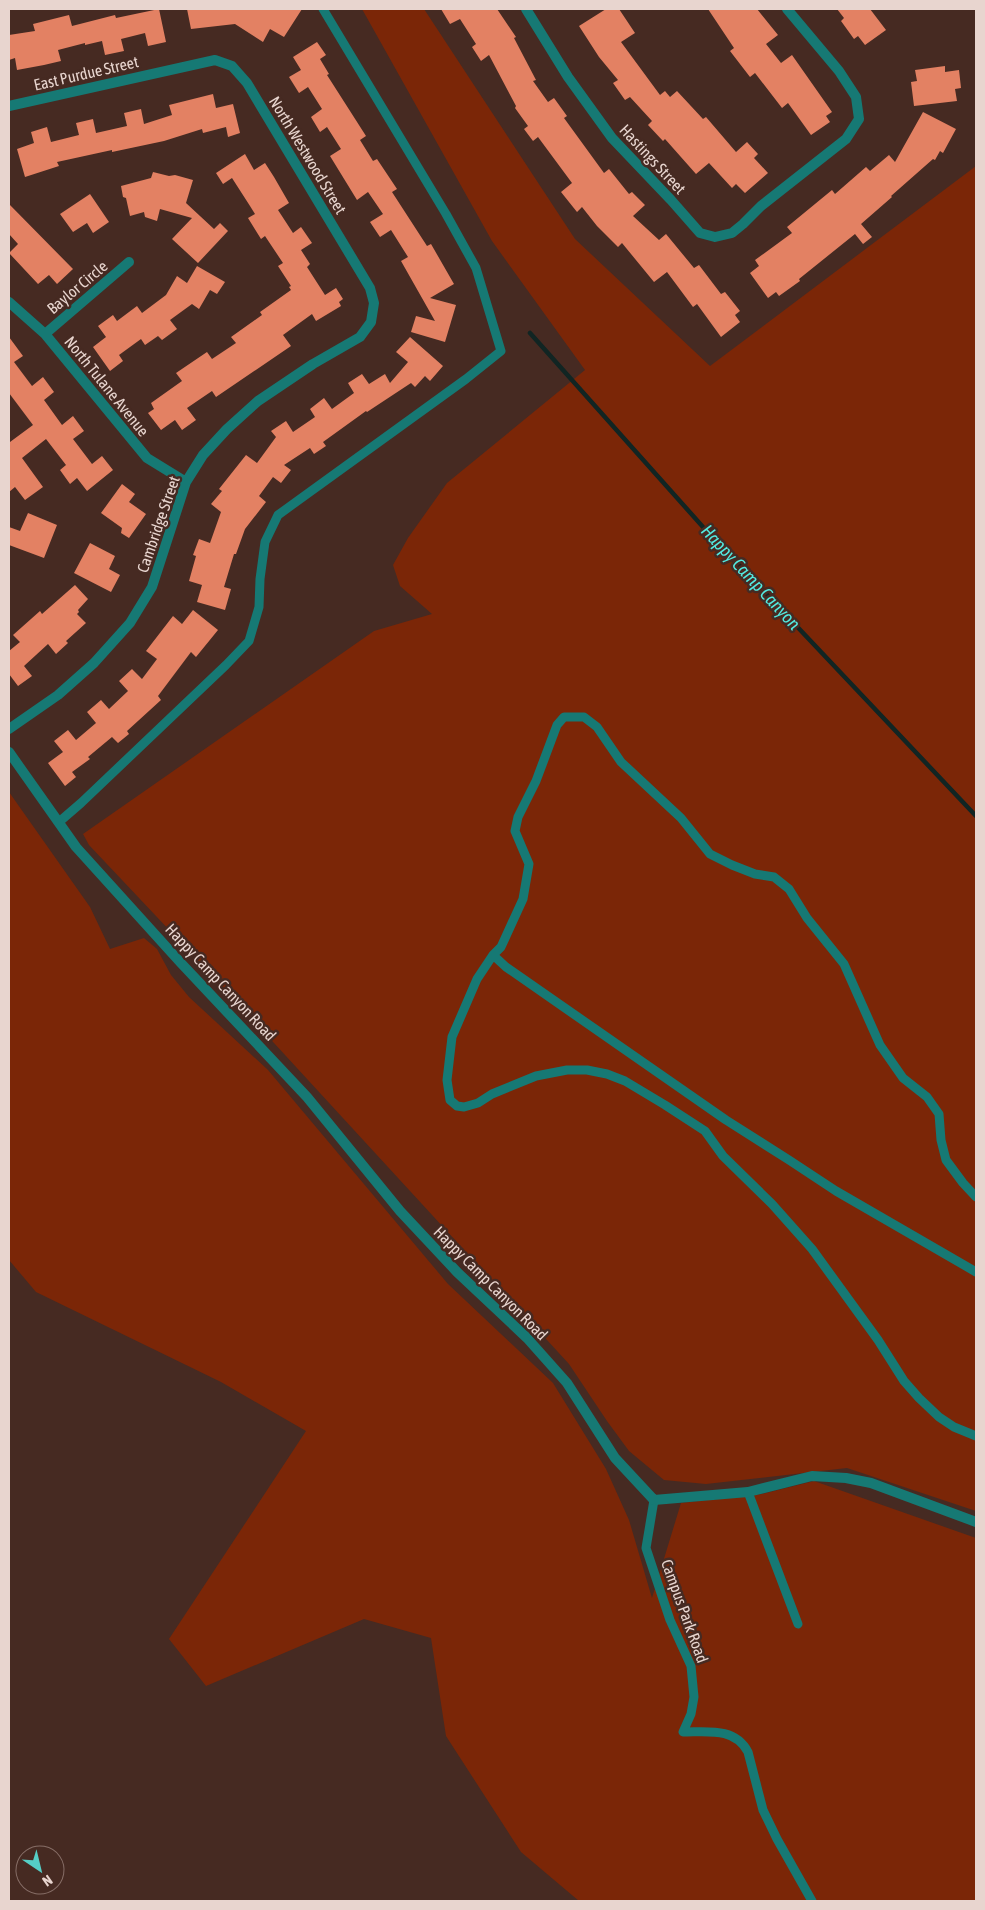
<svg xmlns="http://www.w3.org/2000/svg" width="985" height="1910" viewBox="0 0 985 1910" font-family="'Asap Condensed',sans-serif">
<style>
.green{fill:#7b2607}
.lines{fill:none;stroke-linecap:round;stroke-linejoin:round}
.stream{stroke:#112523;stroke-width:4.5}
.building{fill:#e38163}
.service{stroke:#167974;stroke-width:9}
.minor{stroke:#167974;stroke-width:10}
.labels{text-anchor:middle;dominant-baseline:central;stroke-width:5;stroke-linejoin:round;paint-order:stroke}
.street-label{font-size:16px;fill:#e8d5cf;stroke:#462a22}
.water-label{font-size:18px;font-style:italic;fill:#53eae1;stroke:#462a22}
</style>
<rect width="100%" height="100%" fill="#462a22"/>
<path class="green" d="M362,9H424L575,239L710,366L976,166V1511L847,1468L706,1484L664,1480L629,1451L607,1421L569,1364L206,969L89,845L83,834L374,631L432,614L400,586L393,565L408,538L447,483L585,370L492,241Z
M9,792L90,907L110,949L144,938L157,949L171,975L189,997L268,1070L448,1284L553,1383L606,1469L629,1520L652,1598L681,1503L762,1494L814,1481L976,1538V1901H579L521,1852L446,1736L431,1638L364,1619L206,1686L169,1639L306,1431L221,1382L36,1292L9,1260Z"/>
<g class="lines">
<path class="stream" d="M530,333L703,527L976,816"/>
</g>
<path class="building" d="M159,9L166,42L148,46L145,33L121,39L124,51L105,55L102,41L85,45V43L58,50L61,61L44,65L17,70L15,58L9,60V35L35,31L33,24L69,15L72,26L115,15L116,18Z
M187,9H302L284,37L270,29L263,42L235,24L191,29Z
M441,9H497L516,37L514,38L536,80L533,81L548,102L554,98L567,116L564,118L604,173L609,169L629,194L632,192L645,205L633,216L659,240L666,234L694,268L699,265L721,294L725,292L740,311L735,315L740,322L721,337L697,304L693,307L667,272L654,282L622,243L618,247L597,226L582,207L577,212L561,192L572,183L538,137L533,141L524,129L528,126L515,108L516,106L489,55L481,61L472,47L476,44L460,19L450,24Z
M606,9H619L635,33L621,42L660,95L665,91L670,97L677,91L703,119L706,117L736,152L747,142L758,154L754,158L768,173L745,193L736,184L732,188L709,163L696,174L665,139L663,141L648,125L652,121L630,97L625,100L613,83L618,80L599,57L579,26Z
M708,9H757L778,35L766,44L781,63L792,55L832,112L826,116L830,122L811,135L788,103L782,108L755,73L750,77L730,51L734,48Z
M837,9H870L886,30L865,45L858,36L854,39L841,21L844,18Z
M317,42L326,55L320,59L329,74L327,75L366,136L360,140L373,161L377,159L397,189L392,192L427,246L431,244L454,284L430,298L456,305L445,342L411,332L416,316L435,321L401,261L408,257L391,230L380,237L370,222L383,214L368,192L357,200L330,156L341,149L327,127L320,132L311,117L322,109L308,87L299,93L289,77L301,70L293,57Z
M945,66V72L959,70L961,88L955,89L957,101L914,106L911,82L917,81L915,70Z
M213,94L216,108L233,104L240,133L228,137L226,127L203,133L202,129L164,141L112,152V150L57,162L59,166L25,177L17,149L34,143L31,132L47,127L51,142L79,135L76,123L93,119L96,133L127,126L124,113L141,109L144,124L172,115L169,105Z
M923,112L956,129L943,153L940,151L935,160L933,159L891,196L892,197L861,224L872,237L863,244L855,234L799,279L800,281L779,296L776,292L768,298L750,273L759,266L755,260L792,233L787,227L832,190L835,194L866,167L870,171L889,155L895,162Z
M245,154L254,170L265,163L274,177L289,203L278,210L293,233L301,227L312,243L301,250L310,264L307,267L325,295L336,288L343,299L339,302L341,306L316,321L312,314L283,335L291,346L216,397L212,391L187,408L196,420L182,430L175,420L161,430L148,413L154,409L151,403L182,381L176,373L207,352L212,359L236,343L231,337L262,315L260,312L291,290L289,287L291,286L278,266L283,263L265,236L261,239L248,218L255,214L250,206L232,178L223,184L216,173Z
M153,172L169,176L175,175L193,180L186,203L214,229L220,223L228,231L198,263L172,239L192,218L160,209L157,221L145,217L144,212L130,216L126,198L123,197L121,186L151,178Z
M90,194L109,222L93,233L87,223L73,232L60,214Z
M9,204L73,269L57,284L49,275L38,284L9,253L18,244L9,234Z
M197,266L225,282L217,294L210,290L199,309L192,304L170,320L177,329L162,340L158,336L145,345L141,339L119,355L123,361L110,371L93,347L106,337L98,326L113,315L117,321L137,306L142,313L166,295L177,276L187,283Z
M9,337L23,356L14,362L32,386L43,377L54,392L44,400L62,425L73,416L84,431L73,439L92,464L102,456L113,470L87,491L77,478L70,484L60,470L66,465L46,439L22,458L43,487L25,500L15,487L9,492V440L10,442L33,425L9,393Z
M410,337L443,366L430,381L425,376L415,387L411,383L367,412L366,411L323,442L326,446L314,454L310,448L284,465L291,470L281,483L273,477L259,496L266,502L245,529L236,554H234L224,587L231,589L225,610L197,602L202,585L189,581L196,556L193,555L199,539L210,543L221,512L211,504L222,491L219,489L246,455L257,463L276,437L271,431L286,421L293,432L315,417L310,409L324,398L332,409L354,393L348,383L362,374L369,384L385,374L390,383L408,362L396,352Z
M122,484L135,494L129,502L146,514L129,538L121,533L122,528L101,513Z
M28,513L57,525L44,558L9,545V527L20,531Z
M90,543L115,556L109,569L120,575L111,592L74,573Z
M75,585L88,599L78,610L79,612L77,614L86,623L66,641L68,643L56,654L48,644L24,666L32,676L18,686L9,674V651L20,642L13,635L40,611L42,614Z
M193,610L218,630L196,657L191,652L158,696L161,700L127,731L129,734L118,743L112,737L88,757L90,759L72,772L76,777L65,786L48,763L63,752L54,741L68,730L76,740L96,723L87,712L101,700L109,709L128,691L119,681L132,669L142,679L157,659L146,651L173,616L182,624Z"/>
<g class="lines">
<path class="service" d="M59,822L81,803L226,665L249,641L259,607L260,579L265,542L278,515L466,379L501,351L476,268L446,214L323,9
M493,955L506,967L726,1120L789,1160L836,1191L976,1272
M976,1197L963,1183L946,1160L941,1140L939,1114L927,1097L903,1078L880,1045L844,964L807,918L789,889L774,877L755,874L732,865L710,854L681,818L621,762L597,727L584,717H564L557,725L536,781L518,817L515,831L529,864L523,899L501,947L493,955L477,979L452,1037L447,1080L450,1100L457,1106L464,1107L478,1103L492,1094L536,1076L567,1070H587L607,1074L625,1081L665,1105L705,1131L723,1156L772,1204L812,1249L878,1340L904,1381L919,1398L939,1417L954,1427L976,1436
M748,1492L798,1624
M654,1500L646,1548L670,1620L691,1666L694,1697L691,1714L683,1732C707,1732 735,1727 748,1752L763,1810L777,1839L812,1901"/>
<path class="minor" d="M526,9L568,77L612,138L671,200L700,233L715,237L732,233L743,224L761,206L846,139L859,119L856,97L839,71L787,9
M9,106L215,60L232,66L247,83L370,288L374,303L371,322L360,337L313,364L258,401L227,429L203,455L186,482L152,587L130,623L94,663L58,695L9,729
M9,302L45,334L147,458L186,482
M45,334L129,262
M9,752L76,847L180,962L307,1097L400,1211L457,1272L527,1338L567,1383L615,1458L654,1500L748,1492L812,1476L846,1478L871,1483L976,1522"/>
</g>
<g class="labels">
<g class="street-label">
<text transform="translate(86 73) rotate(-13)">East Purdue Street</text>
<text transform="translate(308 155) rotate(59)">North Westwood Street</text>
<text transform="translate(653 159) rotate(47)">Hastings Street</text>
<text transform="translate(77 287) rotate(-40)">Baylor Circle</text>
<text transform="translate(107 386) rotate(51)">North Tulane Avenue</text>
<text transform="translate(158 524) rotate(-71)">Cambridge Street</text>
<text transform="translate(221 982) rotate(47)">Happy Camp Canyon Road</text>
<text transform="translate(491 1283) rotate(45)">Happy Camp Canyon Road</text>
<text transform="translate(685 1611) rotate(70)">Campus Park Road</text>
</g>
<g class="water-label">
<text transform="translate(751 577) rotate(47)">Happy Camp Canyon</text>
</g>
</g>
<rect width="985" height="1910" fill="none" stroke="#e8d5cf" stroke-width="20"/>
<g transform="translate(40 1870) rotate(145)"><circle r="24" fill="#462a22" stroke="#876e67"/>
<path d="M0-4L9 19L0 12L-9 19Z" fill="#55cec6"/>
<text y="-8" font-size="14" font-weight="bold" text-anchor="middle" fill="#e8d5cf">N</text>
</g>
</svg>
